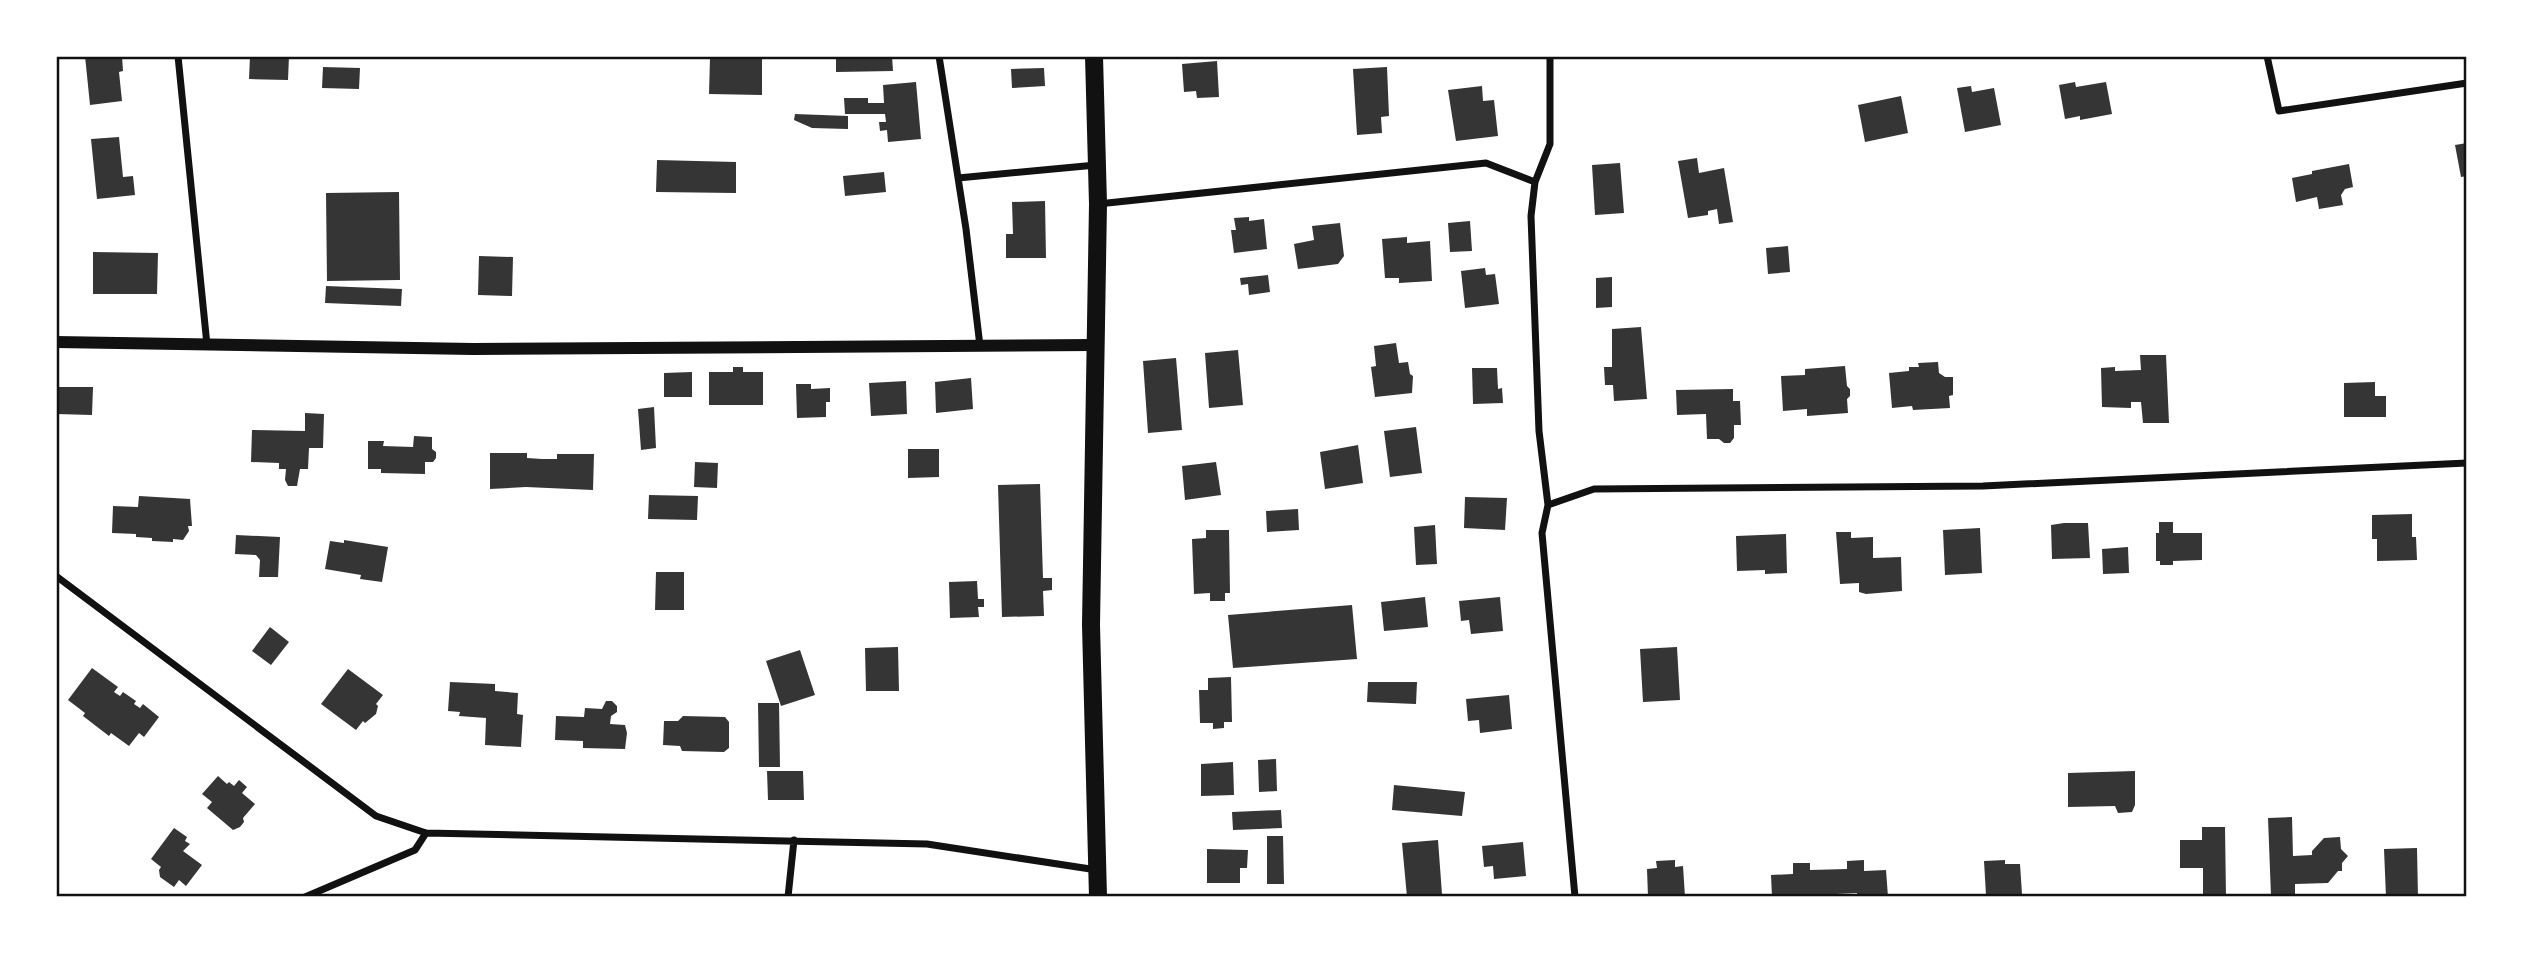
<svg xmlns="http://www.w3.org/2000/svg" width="2523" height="953" viewBox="0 0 2523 953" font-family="Raleway,sans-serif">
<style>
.building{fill:#353535}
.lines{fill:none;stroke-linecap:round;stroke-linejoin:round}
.minor{stroke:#111;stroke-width:7}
.tertiary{stroke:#111;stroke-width:12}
.primary{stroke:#111;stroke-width:18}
.neatline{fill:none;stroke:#111;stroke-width:2.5}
</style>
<rect width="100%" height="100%" fill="#fff"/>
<path class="building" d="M85,56H122L123,71L119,72L122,101L90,105Z
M250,56H289L288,80L249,79Z
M836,56H892L893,71L836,72Z
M710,58H762V95L709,94Z
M1217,61L1219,97L1197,98L1196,91L1184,92L1182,64Z
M323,67L360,68L359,89L322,88Z
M1387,67L1389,116L1381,117L1382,133L1357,135L1353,69Z
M1044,68L1045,86L1012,88L1011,69Z
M916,82L921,139L888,142L887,130L880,131L879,122H886L885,114H845L844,98H868V103H884L883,85Z
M2075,82L2076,87L2106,82L2112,114L2080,120V116L2065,119L2059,85Z
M1482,86L1483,101L1494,100L1498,136L1456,141L1448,90Z
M1971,86L1972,92L1994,88L2001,125L1965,132L1957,88Z
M1901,96L1908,133L1865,142L1858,105Z
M795,114L848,116V129L812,128L794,120Z
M119,137L123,177L133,176L135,195L97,199L91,139Z
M2467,143V176L2461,177L2455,145Z
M1697,158L1699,173L1724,168L1733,222L1719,224L1717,209L1708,211V215L1688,218L1678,161Z
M657,160L736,162V193L656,192Z
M1620,163L1624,213L1595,215L1592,165Z
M2349,164L2353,187L2345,189L2341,195L2343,205L2319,209L2317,197L2296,202L2292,178L2312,174V171Z
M884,172L886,192L845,196L843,176Z
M399,192L400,280L327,281L326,193Z
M1045,201L1046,258H1006V234H1013L1012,202Z
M1249,217V221L1264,219L1267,249L1234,253L1231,230H1236L1234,218Z
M1470,221L1472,251L1450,252L1448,223Z
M1340,223L1344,256L1338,264L1298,269L1294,244L1314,240L1312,226Z
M1407,237V243L1430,241L1432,281L1399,283V278H1385L1382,239Z
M1788,246L1790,272L1768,274L1766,248Z
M93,252L158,253L157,294H93Z
M479,256L513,257L512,296L478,295Z
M1485,268L1486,275L1495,274L1499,304L1465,308L1461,271Z
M1268,275L1270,292L1249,295L1248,284L1241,285L1240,278Z
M1612,277V307L1596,308V278Z
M326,286L402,289L401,306L325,303Z
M1641,327L1647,399L1614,401L1613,385H1605L1604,367H1612V329Z
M1396,343L1399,363L1408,362L1410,374L1413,376L1412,393L1375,397L1371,367L1376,366L1374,346Z
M1238,350L1243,405L1209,408L1205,353Z
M2140,355H2166L2169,423H2143L2141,402H2131V408L2102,407L2101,368L2115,367V371L2141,370Z
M1176,358L1182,430L1148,433L1143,361Z
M1938,362L1939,373L1945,377H1953V395L1949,396L1950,408L1913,410L1912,406L1892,408L1889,373L1909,371V367H1919L1918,363Z
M1845,366L1847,386L1850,389V396L1847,399L1848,413L1807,416V409L1783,411L1781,376L1805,375V369Z
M733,367H743V372H763V405H709V372H733Z
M1472,368H1497L1498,389L1502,388L1503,403L1473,404Z
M692,372V397H664V373Z
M971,378L973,409L936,413L935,382Z
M906,381L907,414L871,416L869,383Z
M2375,382V396H2386V417H2344V383Z
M796,384H811V389L830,388V402H826V417L797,418Z
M56,387H93L92,415L56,414Z
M1733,389V401H1740L1741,425H1734V438L1730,443H1724L1719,439H1707L1706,414L1677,415L1676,390Z
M654,407L656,448L641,450L638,409Z
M305,413L324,414L323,448H309L308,469H300L297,486H288L285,480L286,469H279V463L251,462L252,430L305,431Z
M1416,427L1422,473L1390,477L1384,431Z
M414,436L432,437V449L436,452V458L433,462H425V474L381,473V469H368V441H384L383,446L413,447Z
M1358,445L1363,483L1325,489L1320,452Z
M908,449H939V477L908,478Z
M490,453H527V458L542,459H557V454H594L593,490L526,487L490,489Z
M695,462L718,463L717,488L694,487Z
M1216,462L1221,495L1185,500L1182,466Z
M1040,484L1043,578H1052V590L1043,591L1044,616L1002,617L998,485Z
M649,495L698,496L697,520L648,519Z
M139,496L190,499L192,526H188L189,531L183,540L173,539V542L152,541V538L136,537V534L112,533L113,506L138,507Z
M1465,497L1507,498L1505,530L1464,528Z
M1298,509L1299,530L1267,532L1266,511Z
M2412,514V537H2416L2417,560L2377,561V539H2372V515Z
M2159,522H2173V533H2202V560L2173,561V565H2160V561H2156V533H2159Z
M2064,523H2088L2090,558L2052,559L2051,525Z
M1435,525L1437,564L1416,565L1414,527Z
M1980,528L1982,573L1945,575L1943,530Z
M1206,530H1229L1230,593H1225V601H1210V593L1194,594L1192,539L1206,538Z
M1836,532H1851V538L1873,537V558L1901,557L1902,591L1866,594L1859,592V583L1840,584Z
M1786,534L1787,573L1765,574V570L1737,571L1736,536Z
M236,535L280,537L278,577H259L260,560L256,555L235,554Z
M344,540L388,547L382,582L360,579L361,575L325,569L330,541L344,543Z
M2128,547L2129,573L2103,574L2102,549Z
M656,572H684V610H655Z
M977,581L978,599H984V607H978L979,617L950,618L949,582Z
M1425,597L1428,627L1384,631L1381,602Z
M1500,597L1503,631L1471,634L1469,620L1461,621L1459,601Z
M1352,605L1357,659L1233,668L1228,615Z
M270,627L289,642L271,665L252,651Z
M898,647L899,691H866L865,648Z
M1677,647L1680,700L1643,702L1640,649Z
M800,650L815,695L781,706L766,661Z
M92,668L118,687L114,692L120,696L123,692L136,701L134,704L140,708L143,704L159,717L144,737L139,733L129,746L111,733L109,736L83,716L85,713L68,700Z
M348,669L383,695L376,704L378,706L376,714L365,723L363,721L356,730L321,704Z
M1231,677L1232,722H1224V728L1213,729V723H1200L1199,690H1208V678Z
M450,682L495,684V691L518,693L517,714L523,715L521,747L485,745L486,718L459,716L460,712L448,711Z
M1368,682H1417L1416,704L1367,702Z
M1509,695L1512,729L1480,733L1479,720L1468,721L1466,699Z
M606,701H612L617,706V712L611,716L610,724L625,725L627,733L625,749L583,748V741L555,740L556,716L584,717L585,708L602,709Z
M758,703H779L780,767H759Z
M683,716L725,717L729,722V748L724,752L682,751L680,746L663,745L664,721H678Z
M1276,759L1277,791L1259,792L1258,760Z
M1233,762L1234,795L1201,796V764Z
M767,771H803L804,800H768Z
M2135,771V805L2132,812L2118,813L2115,806L2068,807V773Z
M218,776L227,784L229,782L234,786L239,780L247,787L242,793L255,804L243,818L244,822L240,827L233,830L207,808L212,802L202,794Z
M1394,785L1465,792L1462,816L1392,810Z
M1281,810L1282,828L1233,830L1232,812Z
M2292,817L2293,856L2312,855V851L2324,838L2340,837L2341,849L2348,856L2342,863V871H2338L2328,883L2295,884V895L2271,896L2268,818Z
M2202,827H2225L2226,897H2203V868H2180V840H2202Z
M174,828L187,837L185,841L190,844L183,851L202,865L186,886L179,880L174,887L160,877L159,870L161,867L151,859Z
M1267,836H1283L1284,884H1267Z
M1438,840L1442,894L1407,897L1402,843Z
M1523,842L1526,876L1494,879L1493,866L1484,867L1482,846Z
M2417,848L2418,897H2386L2384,849Z
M1207,849L1248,850L1247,868H1240V883H1207Z
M1675,860V867L1683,866L1685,897H1648L1647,869L1657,868L1656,861Z
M1864,860V871L1886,870L1888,897H1857V893L1772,897L1771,875L1793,874V863H1810V870L1847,869V861Z
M2005,860V864H2020L2022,894L1986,895L1984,861Z"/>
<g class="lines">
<path class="minor" d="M178,56L207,345
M939,56L966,229L980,346
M1550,56V144L1535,182L1531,216L1539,431L1548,505L1542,533L1575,897
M2267,56L2279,111L2467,83
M958,178L1096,165
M1098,204L1486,163L1535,182
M1548,505L1594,489L1983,486L2467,463
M56,576L376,816L426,833L927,844L1097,870
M305,897L415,850L426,833
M788,897L794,840"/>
<path class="tertiary" d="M56,342L473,349L1094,345"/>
<path class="primary" d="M1094,56L1098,204L1091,625L1098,897"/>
</g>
<rect width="2523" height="953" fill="none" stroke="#ffffff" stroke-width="116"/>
<rect x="58" y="58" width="2407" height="837" class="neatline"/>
</svg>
